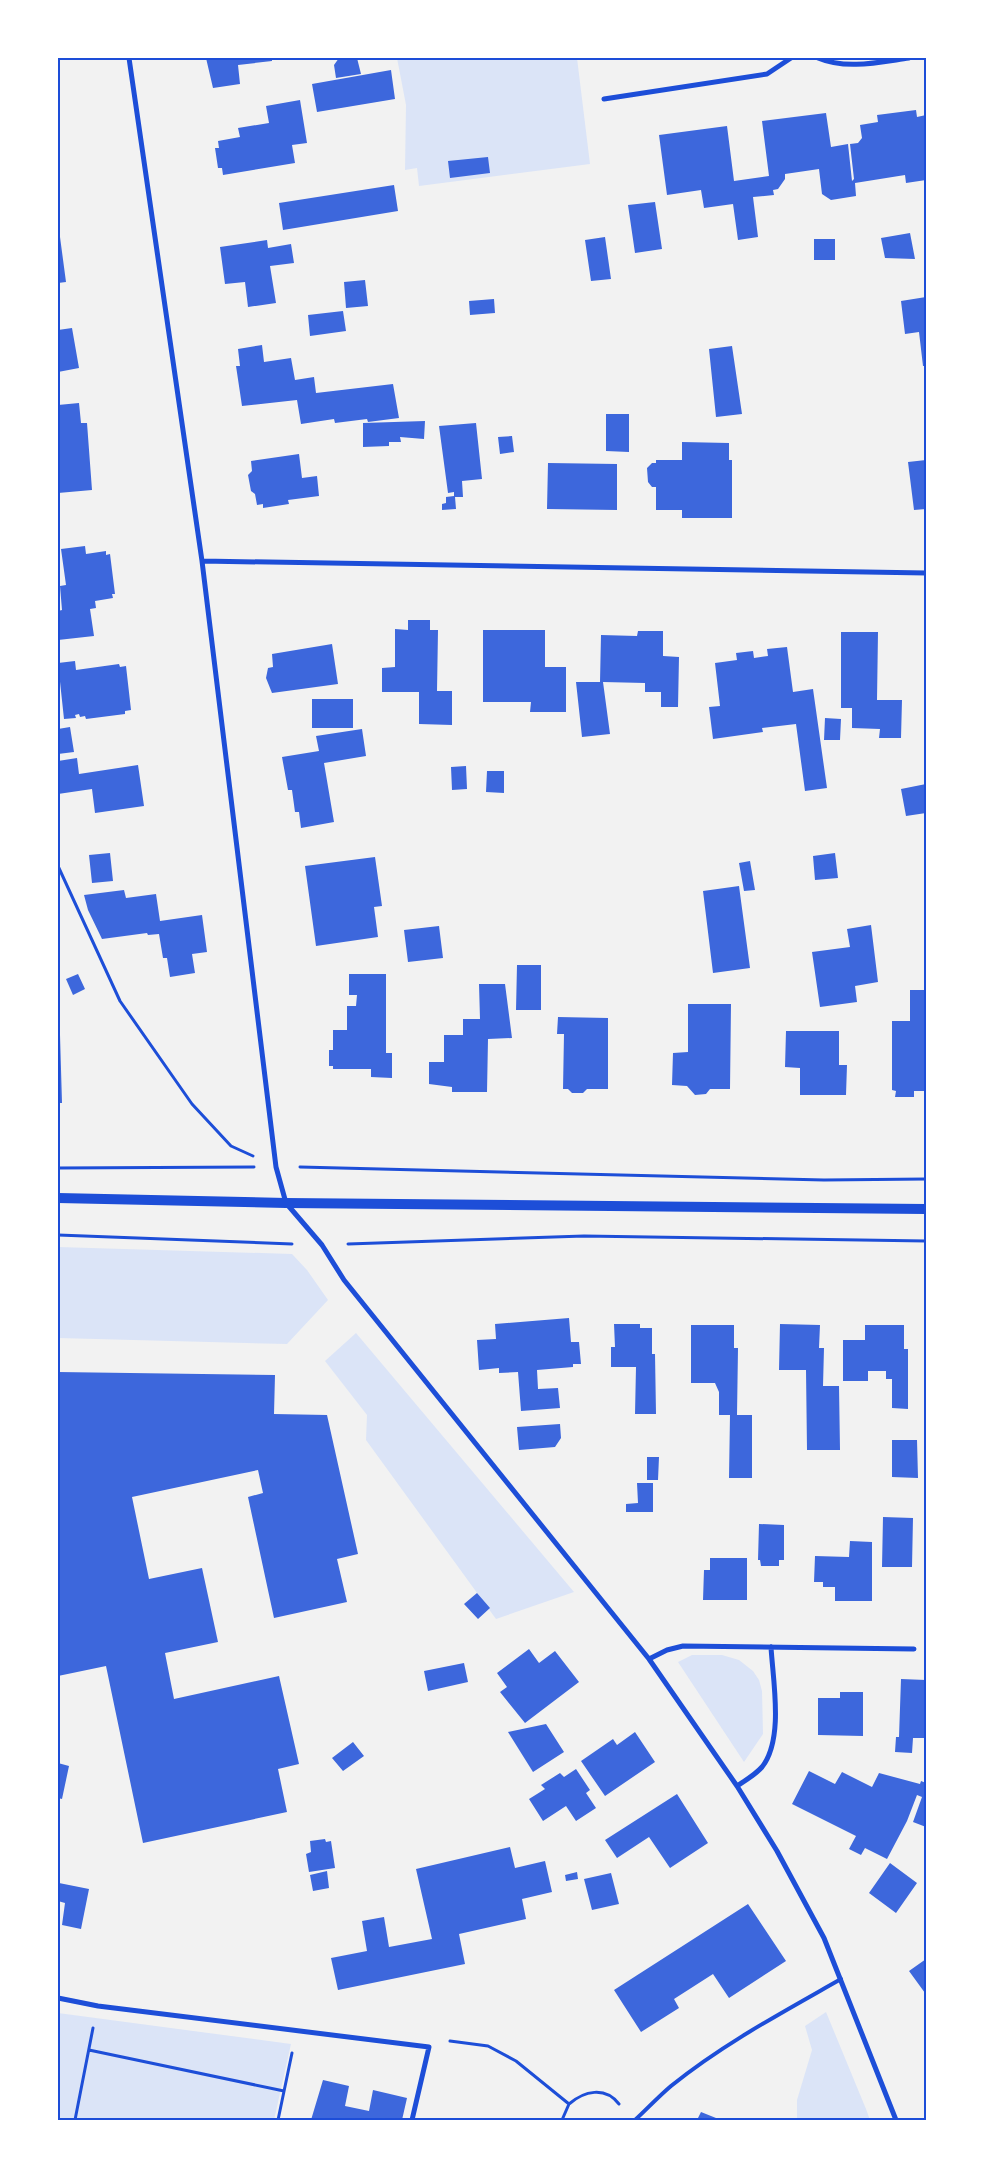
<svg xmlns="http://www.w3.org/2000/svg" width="984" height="2178" viewBox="0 0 984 2178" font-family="Barlow,sans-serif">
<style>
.green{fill:#dbe4f7}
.building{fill:#3d67dc}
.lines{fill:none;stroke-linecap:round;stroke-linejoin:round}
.path{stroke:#1d4ed8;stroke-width:3}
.service{stroke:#1d4ed8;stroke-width:4}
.minor{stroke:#1d4ed8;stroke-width:5}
.secondary{stroke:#1d4ed8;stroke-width:10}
.neatline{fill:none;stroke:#1d4ed8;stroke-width:2}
</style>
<rect width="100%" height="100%" fill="#f2f2f2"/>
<path class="green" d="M397,58H577L590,164L419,186L417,168L405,170L406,105Z
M58,1247L292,1254L307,1270L328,1300L287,1344L58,1338Z
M356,1333L574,1592L496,1619L366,1440L367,1415L325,1361Z
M692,1655H722L739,1660L753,1671L759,1680L762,1691L763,1734L744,1762L678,1662Z
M826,2012L866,2109L870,2120H797V2100L812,2050L805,2026Z
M58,2013L291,2044L274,2120H58Z"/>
<path class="building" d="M206,58H272V61L238,65L240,84L213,88Z
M339,58H357L361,74L336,78L334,65Z
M391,70L395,99L317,112L312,84Z
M300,100L307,143L292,145L295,163L223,175L222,168H218L215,148H219L218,141L240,137L238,128L269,123L266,106Z
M916,110L917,117L926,115V180L906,183L905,175L855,183L856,196L831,200L822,194L819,169L785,174V179L778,189L773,190L774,195L753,197L758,237L738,240L733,204L704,208L701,190L667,195L659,135L727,126L734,181L769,176L762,121L826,113L831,147L848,144L852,181L854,179L850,144L858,143L862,138L860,125L878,122L877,115Z
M488,157L490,173L450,178L448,161Z
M394,185L398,211L283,230L279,203Z
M655,202L662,249L635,253L628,205Z
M910,233L915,259L885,258L881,238Z
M58,237H60L66,282L58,283Z
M605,237L611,279L591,281L585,240Z
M814,239H835V260H814Z
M267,240L268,248L291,244L294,263L270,266L276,303L248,307L245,282L225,284L220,247Z
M365,280L368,306L346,308L344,282Z
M926,297V366H923L919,332L905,334L901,301Z
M494,299L495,313L470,315L469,301Z
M343,311L346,331L310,336L308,315Z
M72,328L79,368L58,372V330Z
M262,345L264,362L291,358L295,380L314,377L316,393L393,384L399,418L368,422L367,419L335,423L334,419L301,424L297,400L242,406L236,366H240L238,349Z
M732,346L742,414L716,417L709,349Z
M79,403L81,423H87L92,490L58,493V405Z
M606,414H629V452L606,451Z
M425,421L424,439L400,437L401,442H389V446L363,447V423Z
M476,423L482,479L462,481L463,497H455L456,509L442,510V504L446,503V497L454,496V492L448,493L439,426Z
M512,436L514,452L500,454L498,437Z
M682,442L729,443V460H732V518H682V510H656V487H652L648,482L647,468L652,463H656V460H682Z
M299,454L302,478L317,476L319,496L288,500L289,504L263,508V504L257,505L255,494L251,491L248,475L252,471L251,461Z
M926,460V509L914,510L908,462Z
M548,463L617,464V510L547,509Z
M85,546L86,554L106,551V555L110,554L115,594H112L113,598L95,601L96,608L90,609L94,636L58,640V611L62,610L60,586L66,585L61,549Z
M408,620H430V630H438L437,691H452V725L419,724V692H382V668L395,667V629L408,630Z
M483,630H545V667H566V712H530L531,702H483Z
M638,631H663V656L679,657L678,707H661V692H645V683L603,682L610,734L582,737L576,682H600L601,635L637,636Z
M841,632H878L877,700H902L901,738H879L880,729L852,728V708H841Z
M332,644L338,684L272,693L266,678L268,668L273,667L272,654Z
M787,647L793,692L813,689L827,788L805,791L796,724L762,728L763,732L713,739L709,707L720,706L715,663L737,660L736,653L753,651L754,658L768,656L767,649Z
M75,661L76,670L119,664L120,667L126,666L131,710L125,711V714L86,719L85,716L80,717L79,714L75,715L76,718L64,719L58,663Z
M312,699H353V728H312Z
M825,718L841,719L840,740H824Z
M70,727L74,752L58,754V729Z
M362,729L366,756L324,763L334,822L301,828L299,812H295L292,790H288L282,757L319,751L316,736Z
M77,758L79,774L138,765L144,806L95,813L92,789L58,794V761Z
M466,766L467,789L452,790L451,767Z
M487,771H504V793L486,792Z
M926,784V813L906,816L901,789Z
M110,853L113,881L92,883L89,855Z
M835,853L838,878L815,880L813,856Z
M375,857L382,906L374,907L378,937L316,946L305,866Z
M750,861L755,890L744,891L739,863Z
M739,886L750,968L713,973L703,891Z
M124,890L126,898L156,894L160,921L202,915L207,952L192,954L195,973L170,977L167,958H163L159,934L148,935L147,933L102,939L88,910L84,895Z
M871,925L878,982L855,986L857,1002L820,1007L812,952L850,947L847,929Z
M439,926L443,958L408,962L404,930Z
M517,965H541V1010H516Z
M78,974L85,989L73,995L66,979Z
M349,974H386V1053H392V1078L371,1077V1069H333V1066H329V1050H333V1030H347V1006H356L357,995H349Z
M479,984H505L512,1038L488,1039L487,1092H452V1087L429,1084V1062H444V1035H463V1019H480Z
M910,990H926V1091H914V1097H895L896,1091L892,1090V1021H910Z
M688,1004H731L730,1089H710L706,1094L695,1095L687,1086L672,1085L673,1053L688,1052Z
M558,1017L608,1018V1089H587L583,1093H572L568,1089H563L564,1034H557Z
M786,1031H839V1065H847L846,1095H800V1068L785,1067Z
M58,1035H60L62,1103H58Z
M569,1318L571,1342H579L581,1364H573V1367L537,1370L538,1389L558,1388L560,1408L521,1411L518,1372L499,1373V1368L479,1370L477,1340L496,1339L495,1324Z
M614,1324H640V1328H652V1354H655L656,1414H635L636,1367H611V1347H615Z
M780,1324L820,1325L819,1348H824L823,1386H839L840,1450H807L806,1370H779Z
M691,1325H734V1348H738L737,1415H752V1478H729L730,1415H719V1392L715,1383H691Z
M865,1325H904V1349H908V1409L892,1408V1379H886V1371H868V1381H843V1340H865Z
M58,1372L275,1375L274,1414L327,1415L358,1554L337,1559L347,1602L274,1618L248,1497L263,1493L258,1470L132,1497L149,1579L202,1568L218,1642L165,1653L174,1699L279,1676L299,1764L278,1769L287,1812L143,1843L106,1666L58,1676Z
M560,1424L561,1438L555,1447L519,1450L517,1427Z
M892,1440H917L918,1478L892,1477Z
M647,1457H659L658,1480H647Z
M637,1483H653V1512H626V1504L638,1503Z
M883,1517L913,1518L912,1567H882Z
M759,1524L784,1525V1560H779V1566H761L760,1560H758Z
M850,1541L872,1542V1601H835V1587H823V1582H814L815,1556L849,1557Z
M710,1558H747V1600H703L704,1570H710Z
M477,1593L490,1608L478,1619L464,1604Z
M529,1649L539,1663L555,1651L579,1682L525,1723L500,1692L507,1687L497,1673Z
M464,1663L468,1682L428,1691L424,1671Z
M901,1679L926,1680L924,1738H913L912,1753L895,1752L896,1737H899Z
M840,1692H863V1736L818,1735V1698H840Z
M546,1724L564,1752L533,1772L508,1732Z
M635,1732L655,1762L605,1796L581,1761L613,1739L617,1745Z
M353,1742L364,1756L343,1771L332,1758Z
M58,1763L69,1766L62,1799L58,1798Z
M576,1769L590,1790L586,1793L596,1808L576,1821L566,1806L543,1821L529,1799L545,1789L541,1785L560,1773L564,1777Z
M809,1771L835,1784L842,1772L872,1787L879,1773L920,1784L921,1781L926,1783V1827L913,1822L922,1797L917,1795L907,1821L887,1859L865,1848L861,1855L849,1849L856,1836L792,1804Z
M677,1794L708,1843L670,1868L649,1837L617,1858L605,1840Z
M325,1839L326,1842L331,1841L335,1868L309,1872L306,1854L311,1852L310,1841Z
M510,1847L515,1868L545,1861L552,1892L522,1899L526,1919L459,1934L465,1964L338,1990L331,1958L367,1951L362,1921L384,1917L389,1947L432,1939L416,1869Z
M890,1863L917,1883L896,1913L869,1893Z
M327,1871L329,1888L313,1891L310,1875Z
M577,1872L578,1879L566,1881L565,1875Z
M611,1873L619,1904L592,1910L584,1879Z
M59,1883L89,1889L81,1929L62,1925L65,1903L58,1901Z
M748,1904L786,1961L729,1998L713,1974L674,1999L679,2008L641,2032L614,1990Z
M926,1959V1991L925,1993L909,1971Z
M323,2080L349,2086L345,2106L369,2111L373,2090L407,2098L402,2120H311Z
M701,2112L721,2120H697Z"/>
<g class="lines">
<path class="path" d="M58,866L120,1001L192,1104L231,1146L253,1156
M300,1167L824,1180L926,1179
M58,1168L254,1167
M58,1235L292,1244
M348,1244L584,1236L926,1241
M450,2041L488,2046L516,2061L569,2104C584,2091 605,2086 619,2104
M89,2050L284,2091
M75,2120L93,2028
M278,2120L292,2053
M562,2120L569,2104"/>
<path class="service" d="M635,2120C647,2109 658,2097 671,2086C723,2044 783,2012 841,1979"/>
<path class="minor" d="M129,58L202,561L276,1167L286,1203L322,1245L344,1280L649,1659L737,1786L777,1851L824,1938L896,2120
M818,58C846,70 880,62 909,58
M604,99L767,74L791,58
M202,561L926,573
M649,1659L667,1650L683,1646L914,1649
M737,1786C746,1780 755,1775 762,1767C784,1739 773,1681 771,1647
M58,1998L98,2006L429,2047L412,2120"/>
<path class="secondary" d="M58,1198L286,1203L926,1209"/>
</g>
<rect width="984" height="2178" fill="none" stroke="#ffffff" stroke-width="118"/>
<rect x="59" y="59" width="866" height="2060" class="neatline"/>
</svg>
